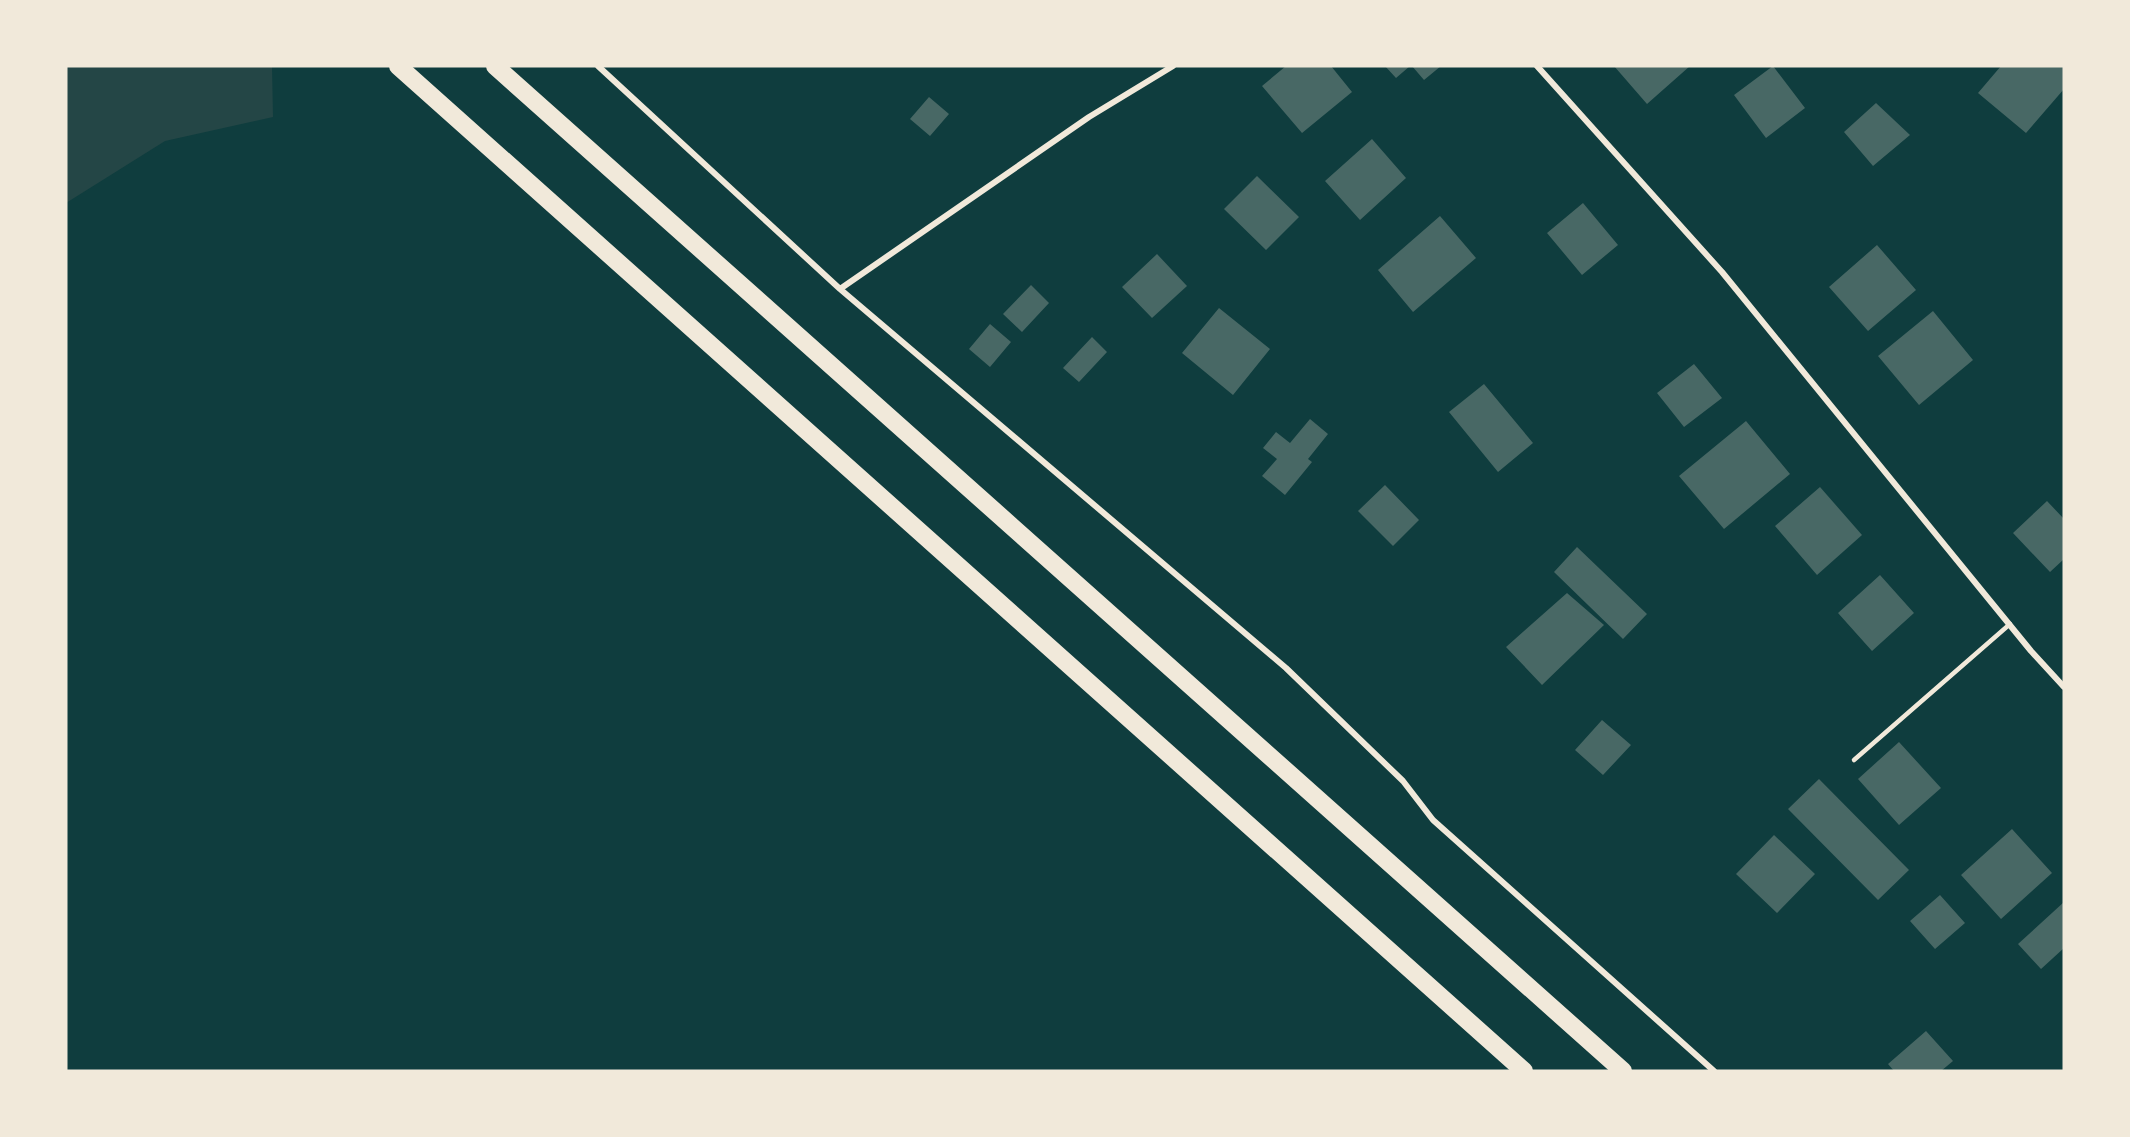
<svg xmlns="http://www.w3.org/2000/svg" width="2130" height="1137" viewBox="0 0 2130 1137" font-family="Rubik,sans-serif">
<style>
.green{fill:#244646}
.building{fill:#486865}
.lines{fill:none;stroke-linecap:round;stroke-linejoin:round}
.service{stroke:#f1e9da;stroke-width:4.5}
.minor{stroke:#f1e9da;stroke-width:6}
.motorway{stroke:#f1e9da;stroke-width:18}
</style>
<rect width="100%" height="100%" fill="#0f3d3e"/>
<path class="green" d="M66,66H272L273,117L165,141L66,203Z"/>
<path class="building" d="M1286,66H1331L1352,92L1302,133L1262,86Z
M1385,66H1410L1396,78Z
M1412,66H1441L1424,80Z
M1614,66H1690L1647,104Z
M1773,66L1805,108L1766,138L1734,95Z
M2001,66H2064V89L2026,133L1978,93Z
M929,97L949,114L930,136L910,119Z
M1876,103L1910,135L1873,166L1844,132Z
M1372,139L1406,178L1360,220L1325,181Z
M1257,176L1299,217L1266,250L1224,209Z
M1583,203L1618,245L1582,275L1547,233Z
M1440,216L1476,258L1413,312L1378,270Z
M1877,245L1916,290L1868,331L1829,287Z
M1157,254L1187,286L1152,318L1122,287Z
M1031,285L1049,303L1022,332L1003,314Z
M1219,308L1270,349L1233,395L1182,353Z
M1933,311L1973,360L1919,405L1878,356Z
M990,324L1011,342L990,367L969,349Z
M1092,337L1107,352L1079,382L1063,368Z
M1694,364L1722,398L1684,427L1657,393Z
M1484,384L1533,443L1498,472L1449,412Z
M1310,419L1328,434L1308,459L1312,462L1285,495L1262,476L1277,459L1263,448L1276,432L1290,443Z
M1746,421L1790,474L1724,529L1679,476Z
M1385,485L1419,520L1393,546L1358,511Z
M1820,487L1862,535L1817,575L1775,526Z
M2047,501L2064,519V559L2050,572L2013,533Z
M1577,547L1647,614L1623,639L1554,572Z
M1880,575L1914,613L1872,651L1838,613Z
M1567,593L1604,625L1542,685L1506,647Z
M1602,720L1631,745L1603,775L1575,750Z
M1899,742L1941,788L1899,825L1858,779Z
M1819,779L1909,870L1878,900L1788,809Z
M2012,829L2052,873L2001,919L1961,875Z
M1774,835L1815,874L1777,913L1736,874Z
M1940,895L1965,923L1935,949L1910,921Z
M2064,902V948L2041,969L2018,944Z
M1926,1031L1953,1061L1941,1071H1894L1888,1064Z"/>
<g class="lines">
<path class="service" d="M1854,760L2010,624"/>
<path class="minor" d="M598,66L840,289L1286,668L1403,781L1433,820L1714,1071
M1537,66L1722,272L2031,651L2064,687
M840,289L1089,117L1173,66"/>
<path class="motorway" d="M398,66L1524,1071
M495,66L1623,1071"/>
</g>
<rect width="2130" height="1137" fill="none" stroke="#f1e9da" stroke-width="135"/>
</svg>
